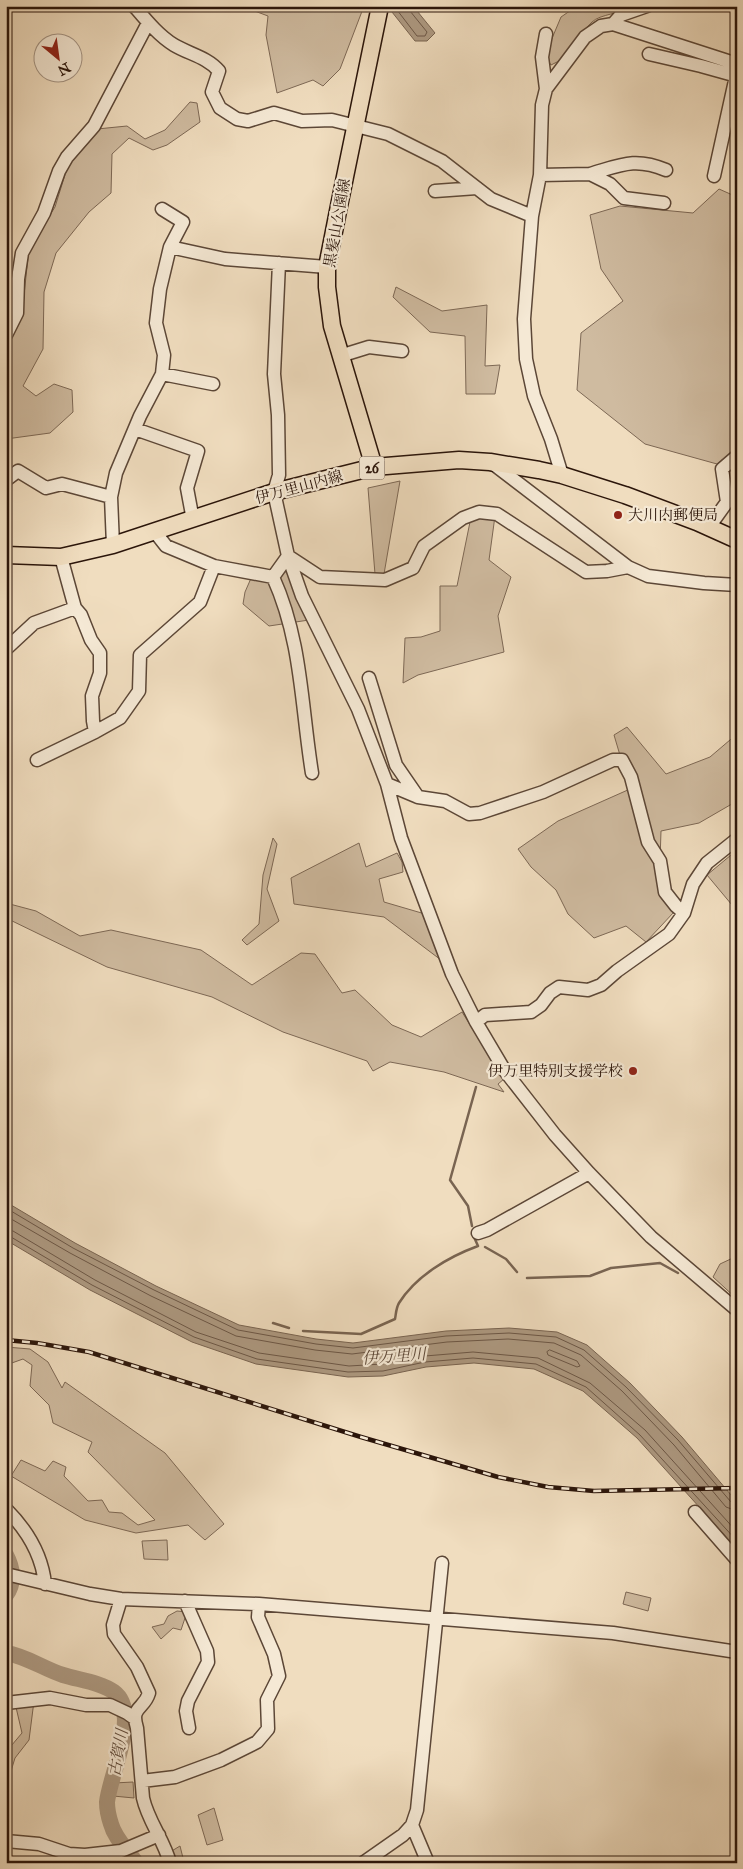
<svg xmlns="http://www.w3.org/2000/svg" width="743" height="1869" viewBox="0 0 743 1869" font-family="'IM FELL Great Primer','Noto Serif JP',serif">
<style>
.green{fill:#cfbba0;stroke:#7d6855}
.water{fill:#ad9981;stroke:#796451}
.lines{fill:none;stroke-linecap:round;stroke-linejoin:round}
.shore{stroke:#6c5746;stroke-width:1}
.stream{stroke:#796451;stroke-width:2.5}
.river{stroke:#ad9981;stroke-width:16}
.minor-casing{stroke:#5c4737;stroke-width:15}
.major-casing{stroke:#2b150a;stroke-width:19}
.minor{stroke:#f5e9d5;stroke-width:12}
.major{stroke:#f0ddbf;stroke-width:16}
.rail-casing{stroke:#2b150a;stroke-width:4.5}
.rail{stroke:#f5e9d5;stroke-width:2.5;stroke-dasharray:8;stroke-linecap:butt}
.poi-dot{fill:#8f2418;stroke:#f5e9d5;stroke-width:2}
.labels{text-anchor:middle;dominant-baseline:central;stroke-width:4.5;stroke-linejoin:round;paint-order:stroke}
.shield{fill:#f5e9d5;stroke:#685547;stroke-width:1}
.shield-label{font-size:14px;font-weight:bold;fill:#2b150a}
.street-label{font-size:15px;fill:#2b150a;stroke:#f5e9d5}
.poi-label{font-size:15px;fill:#2b150a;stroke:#f5e9d5;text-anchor:start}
.water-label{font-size:16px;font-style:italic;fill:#5f4a3a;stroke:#f5e9d5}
</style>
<rect width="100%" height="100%" fill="#f0ddbf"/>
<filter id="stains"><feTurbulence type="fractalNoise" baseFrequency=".004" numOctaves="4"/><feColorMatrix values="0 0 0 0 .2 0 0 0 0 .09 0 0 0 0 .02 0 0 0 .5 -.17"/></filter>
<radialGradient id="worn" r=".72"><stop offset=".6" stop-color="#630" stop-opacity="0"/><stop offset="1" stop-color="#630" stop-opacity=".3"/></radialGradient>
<path class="green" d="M254,6H364L340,69L323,86L313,80L277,93L266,35L268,16L252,10Z
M577,6H632C621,14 600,14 592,22C577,35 570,58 551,65L545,55L561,17Z
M190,102L197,103L200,122L167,145L153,150L129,138L112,154L111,193L89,212L56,253L44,292L43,349L23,386L36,396L54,384L72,390L73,412L50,433L6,439V340L22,314L29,248L55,207L68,165L97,129L127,126L145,139L165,130Z
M719,189L737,197V448L717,464L645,444L577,390L581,333L623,301L601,269L590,215L620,206L693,213Z
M396,287L442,311L487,305L485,366L500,365L495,394H466L465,336L430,332L393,297Z
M400,481L384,574H375L368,488Z
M495,516L489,560L511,577L498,616L504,652L418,675L403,683L405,638L421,637L440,631V586H457L471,517Z
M287,567L309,620L269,626L243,604L245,592L252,576Z
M627,727L666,774L710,757L737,734V801L699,823L661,831L659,890L674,912L646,942L626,926L594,938L568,914L556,890L531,867L518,849L558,821L630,789L614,735Z
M273,838L277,844L267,889L279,921L247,945L242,940L259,924L263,875Z
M359,843L366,867L397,853L402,862L403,872L379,879L384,902L425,914L441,960L384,917L294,904L291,878Z
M737,850V911L707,875Z
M6,903L36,911L80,936L111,930L201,950L252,985L301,953L315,954L342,993L355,990L392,1025L421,1037L462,1012L504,1079L498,1084L504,1092L444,1072L390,1062L373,1071L367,1061L283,1032L212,997L107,967L6,918Z
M735,1257L737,1258V1299L713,1277L720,1264Z
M6,1347L30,1349L48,1362L62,1388L65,1382L165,1453L224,1524L205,1540L188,1525L136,1533L85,1520L11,1476L21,1460L45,1471L53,1461L66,1467L64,1476L88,1501L102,1500L109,1512L122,1513L138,1525L155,1520L88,1452L92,1442L53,1423L49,1405L30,1386L32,1365L23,1359L9,1364L6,1359Z
M167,1540L168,1560L144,1559L142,1541Z
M626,1592L651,1598L648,1611L623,1604Z
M177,1611L187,1612L181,1630L173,1628L161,1639L152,1627L164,1624L168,1616Z
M34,1701L29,1740L15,1758L7,1784L6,1752L22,1733L15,1703Z
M133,1782L134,1798L113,1796L114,1783Z
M214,1808L223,1840L207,1845L198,1815Z
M180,1846L184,1862L173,1863L170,1852Z"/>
<path class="water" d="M413,6L435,33L427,41H415L388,7Z
M6,1202L75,1243L156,1286L239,1325L316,1339L353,1343L446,1331L509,1328L557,1332L587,1345L630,1383L682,1437L737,1502V1549L637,1438L583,1391L534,1369L474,1363L426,1367L383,1376L348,1377L256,1364L192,1342L90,1290L6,1240Z"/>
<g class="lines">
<path class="shore" d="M394,6L417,36H425L427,32L410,11L409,6
M6,1208L73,1248L154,1290L238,1330L316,1344L353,1348L446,1336L509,1333L556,1337L584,1350L626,1387L678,1440L731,1502L737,1504
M6,1216L70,1253L151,1296L236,1336L315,1350L352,1354L447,1342L508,1339L554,1343L581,1355L622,1391L674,1445L726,1507L737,1511
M6,1230L13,1231L95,1280L196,1332L259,1353L349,1366L382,1364L425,1356L473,1352L538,1358L590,1383L645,1430L737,1532
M6,1236L11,1237L92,1285L194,1337L257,1359L348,1372L383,1371L425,1362L473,1358L536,1364L586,1387L640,1435L737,1541
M550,1350L577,1361L580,1366L577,1367L548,1355L547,1352Z"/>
<path class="stream" d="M472,1226L468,1206L450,1180L476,1087
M485,1247L506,1259L517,1272
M527,1278L590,1276L611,1268L660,1263L678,1273
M273,1323L289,1328
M303,1331L361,1334L395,1319C396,1314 396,1308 399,1303C416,1276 448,1257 478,1246L474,1237"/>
<path class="river" d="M6,1555C13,1568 15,1583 6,1595
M6,1653C26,1656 44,1669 63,1675C79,1680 100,1682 114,1692C141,1712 110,1774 107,1802C107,1808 109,1818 111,1824C115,1839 128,1850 136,1863"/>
<g class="minor-casing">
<path id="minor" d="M134,6C146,20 159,36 174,45C189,54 207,57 219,71L212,92L220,108L237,119L248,121L274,113L302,121L332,120L388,134L442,161L491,199L532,216
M613,24L621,15L647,6
M546,34L542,57L546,89
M649,54L701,66L737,76
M590,174C621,165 635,157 666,170
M540,175L590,174L610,184L624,198L664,203
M714,176L736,76
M435,191L477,188
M162,209L183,222L170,247
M279,263L274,374L278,415L279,475L274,492L288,556L302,596L358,709L387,784L401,838L452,974L476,1022L505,1071L555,1135L589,1173L651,1237L737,1310
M6,335L17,313L18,279L22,253L44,213L59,171L67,157L94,126L148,23
M340,356L369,347L402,351
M162,374L213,384
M135,429L198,451L187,488L193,520
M492,463L628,567L648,576L704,583L737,585
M562,475L551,439L534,396L526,359L524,319L532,216L540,175L542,105L546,89L585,37L601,26L613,24L737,64
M6,480L18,471L46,488L62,484L111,497
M709,527L727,502L722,469L737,456
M155,532L166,546L214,566L273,577
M113,545L111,497L116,473L140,416L162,374L164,355L156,323L160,289L170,247L225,259L327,267
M288,556L320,577L385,580L413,568L424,546L463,518L479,512L497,514L586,572L607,571L628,567
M288,556L273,577C302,641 301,705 312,773
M75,608L81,615L91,640L100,653V673L92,696L93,721L95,732
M6,649L34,623L75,608L61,557
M369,678L396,765L418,797
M37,760L95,732L120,718L139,691L140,655L200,602L214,566
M387,784L418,797L445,801L469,814L480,813L543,792L613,760H622L631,777L648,842L660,861L665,892L676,906L684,913
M476,1022L485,1015L531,1012L541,1005L550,993L559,987L588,990L601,985L617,971L669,934L684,913L693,884L707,863L737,839
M478,1233L487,1230L589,1173
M6,1509C26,1529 42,1555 45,1584
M695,1512L737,1560
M6,1574L90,1594L121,1599L259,1604L613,1633L737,1652
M121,1599L113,1625L114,1634L137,1667L149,1693C144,1710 130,1706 137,1728L143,1798C148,1821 164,1840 170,1863
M185,1601L207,1651L208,1662L188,1701L186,1711L189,1728
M6,1703L50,1698L86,1705H110L127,1713L134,1718
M142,1781L175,1777L221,1760L257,1742L268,1729L267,1700L279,1676L274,1654L258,1617L259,1604
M412,1825L428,1863
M6,1841L39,1844L69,1854L85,1855L121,1851L159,1835
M363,1863L403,1835L412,1825L417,1810L442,1563"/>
</g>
<g class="major-casing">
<path id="major" d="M374,467L332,326L327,287V267L339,206L380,6
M6,555L61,557L113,545L274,492L374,467L459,460L490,462L539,470L562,475L625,495L697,522L737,540"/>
</g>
<use href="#minor" class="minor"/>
<use href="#major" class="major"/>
<g class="rail-casing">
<path id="rail" d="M6,1340L37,1343L89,1352L361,1437L498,1477L548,1487L594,1491L737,1488"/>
</g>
<use href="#rail" class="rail"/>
</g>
<g class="poi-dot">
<circle cx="618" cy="515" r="5"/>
<circle cx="633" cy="1071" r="5"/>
</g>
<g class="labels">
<rect class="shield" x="359.5" y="456.5" width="25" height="23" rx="4"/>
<g class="shield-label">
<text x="372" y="468">26</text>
</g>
<g class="street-label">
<text transform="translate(337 223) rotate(-80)">黒髪山公園線</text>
<text transform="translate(299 487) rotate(-15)">伊万里山内線</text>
</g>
<g class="poi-label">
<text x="628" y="515">大川内郵便局</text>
<text x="623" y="1071" text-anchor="end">伊万里特別支援学校</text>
</g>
<g class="water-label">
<text transform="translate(394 1356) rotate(-4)">伊万里川</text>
<text transform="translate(118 1753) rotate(-80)">古賀川</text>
</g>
</g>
<rect width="743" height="1869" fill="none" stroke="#f0ddbf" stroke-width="25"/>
<rect x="8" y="8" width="728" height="1854" fill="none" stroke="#2b150a" stroke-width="2.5"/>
<rect x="12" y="12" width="718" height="1844" fill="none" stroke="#2b150a"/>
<g transform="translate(58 58) rotate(151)"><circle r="24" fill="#f5e9d5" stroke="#a49484"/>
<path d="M0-4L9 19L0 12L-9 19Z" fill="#8f2418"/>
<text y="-8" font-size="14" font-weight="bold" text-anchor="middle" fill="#2b150a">N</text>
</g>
<rect width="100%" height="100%" filter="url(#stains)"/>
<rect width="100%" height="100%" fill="url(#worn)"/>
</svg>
